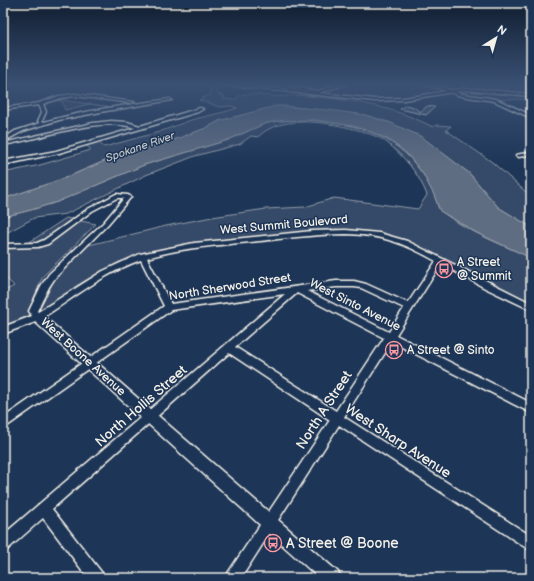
<svg xmlns="http://www.w3.org/2000/svg" width="534" height="581" viewBox="0 0 534 581" font-family="'Balsamiq Sans',sans-serif">
<style>
.built{fill:#2a4060}
.green{fill:#354a67;stroke:#949ea8}
.water{fill:#5e6d82;stroke:#9aa2ab}
.building{fill:#485b74;stroke:#f4f1e8}
.lines{fill:none;stroke-linecap:round;stroke-linejoin:round}
.minor-casing{stroke:#f4f1e8;stroke-width:3}
.major-casing{stroke:#f4f1e8;stroke-width:3}
.minor{fill:#1d3557;fill-rule:evenodd}
.major{fill:#1d3557;fill-rule:evenodd}
.labels{text-anchor:middle;dominant-baseline:central;stroke-width:3;stroke-linejoin:round;paint-order:stroke}
.far-water-label{font-size:11px;font-style:italic;fill:#c0c3c4;stroke:#1d3557}
.street-label{font-size:12px;fill:#f4f1e8;stroke:#1d3557}
.poi-label{font-size:12px;fill:#f4f1e8;stroke:#1d3557;text-anchor:start}
.near-street-label{font-size:14px;fill:#f4f1e8;stroke:#1d3557}
.near-poi-label{font-size:14px;fill:#f4f1e8;stroke:#1d3557;text-anchor:start}
</style>
<rect width="100%" height="100%" fill="#1d3557"/>
<filter id="ink" filterUnits="userSpaceOnUse"><feTurbulence type="fractalNoise" baseFrequency=".025" numOctaves="2"/><feDisplacementMap in="SourceGraphic" scale="8" xChannelSelector="R" yChannelSelector="G"/><feConvolveMatrix kernelMatrix="1 2 1 2 8 2 1 2 1" color-interpolation-filters="sRGB"/></filter>
<g filter="url(#ink)">
<path class="built" d="M219,84H427L450,90L412,98L386,100Z"/>
<path class="green" d="M472,84H531V93L487,89Z
M210,87H217L218,94L225,96L223,99L234,100C236,99 237,97 239,96C248,90 278,100 292,95C341,98 389,104 433,127L436,125L451,126L446,130L492,162L527,193L531,195V227L498,207L469,173L391,123L365,115L287,106H276L219,121L206,128L163,144L107,160L65,178L3,199V173L40,165L91,150L86,145L98,142L104,147L159,132L191,120L228,111L237,108L232,106L220,107L199,100L211,94L209,91L213,90Z
M476,91L531,97V100L508,99L502,100L460,92Z
M60,98L67,101L113,107L90,104L65,110L62,101L54,100Z
M297,120C347,121 393,130 423,174C427,181 432,188 435,196C437,201 437,209 442,212C468,232 501,244 531,258V304L410,242L376,233L336,229L219,240L183,245L138,256L119,262L98,273L76,286L48,307L3,327V292L14,286L3,275V248L22,247L66,218L96,224L43,276L33,300L47,295L55,278L85,246L166,226L212,217L266,209L305,207L334,198L418,209L427,195C419,174 404,156 386,142C380,137 369,134 361,131C333,123 281,113 258,137L251,136L240,144L195,156L146,175L66,214L34,218L8,232H3L5,228L3,227V217L31,210L57,202L144,165L228,140L264,124L277,121Z"/>
<path class="water" d="M276,106L329,110L365,115L391,123L422,137L469,173L498,207L531,227V258L477,233L440,211L434,195L423,174L407,154L389,140L371,132L353,126L315,120L277,121L264,124L228,140L144,165L57,202L31,210L3,217V199L65,178L107,160L163,144L206,128L219,121Z"/>
<path class="building" d="M406,105L414,107L420,112L427,106L435,107L426,115L400,109Z"/>
<g class="lines">
<g class="minor-casing">
<path id="minor" d="M340,84H347L318,93L283,88L275,91L273,90L283,86L318,91Z
M421,84L442,87L462,94L496,99L531,115V118L494,101L461,96L441,89Z
M75,94L134,102L132,103L75,96L61,98L43,104L46,112L42,121L44,122C85,110 127,105 170,99L172,100L106,111L59,120L23,131L3,142V139L15,131L40,123L38,121L42,112L39,105L3,110V108L39,103L59,96Z
M200,108L203,109L198,112L59,153L3,165V161L56,151L135,128C98,116 42,139 3,145V143L93,123L111,121L127,122L140,126Z
M531,152V154L519,157L516,155Z
M116,194L128,195L131,197L108,224L55,278L49,287L37,311L38,312L103,271L140,254L194,243L312,231L346,230L379,233L407,241L531,303V310L485,288L441,264L396,335L531,403V413L392,342L344,417L531,536V551L339,425L241,578H226L228,573L330,420L229,353L52,509L102,573L104,578H88L43,518L8,549L3,551V535L285,294L171,310L3,429V418L164,306L141,260C104,273 75,297 42,318L41,320L3,334V327L32,316L29,311L41,286L49,274L104,222L124,198H117L92,211L48,244L38,247L3,248V244L37,243L44,240L88,209ZM346,234C382,235 404,243 436,261L408,303L366,284L354,281H336L171,304L147,258C184,247 222,245 260,241C289,238 317,234 346,234ZM336,287H354L361,288L404,308L389,332L307,291ZM297,293L384,338L336,411L235,347Z"/>
</g>
<g class="major-casing">
<path id="major" d="M217,84H234L375,99L404,98L466,88L531,94V96L466,90L404,100L375,101Z
M38,314L42,315L338,572L341,578H319L34,321L33,318L34,315Z"/>
</g>
<use href="#minor" class="minor"/>
<use href="#major" class="major"/>
</g>
</g>
<linearGradient id="sky" x2="0" y2="1"><stop stop-color="#101d30"/><stop offset="0.51" stop-color="#3a5174"/><stop offset="1" stop-color="#3a5174" stop-opacity="0"/></linearGradient>
<rect width="534" height="166" fill="url(#sky)"/>
<defs>
<g id="bus-ring" transform="scale(0.9)"><circle r="9.5" fill="#1d3557" stroke="#ff9aa2" stroke-width="1.5"/><path d="M-5-6H5V4H4V6H2V4H-2V6H-4V4H-5ZM-3.5-4V0h7V-4ZM-3.5 1.2v1.5H-2V1.2ZM2 1.2v1.5H3.5V1.2Z" fill="#ff9aa2"/></g>
</defs>
<g fill-rule="evenodd">
<use href="#bus-ring" x="444" y="269"/>
<use href="#bus-ring" x="394" y="350"/>
<use href="#bus-ring" x="273" y="543"/>
</g>
<g class="labels">
<g class="far-water-label">
<text transform="translate(140 147) rotate(-19)">Spokane River</text>
</g>
<g class="street-label">
<text transform="translate(284 225) rotate(-5)">West Summit Boulevard</text>
<text transform="translate(230 287) rotate(-9)">North Sherwood Street</text>
<text transform="translate(355 305) rotate(27)">West Sinto Avenue</text>
<text transform="translate(83 357) rotate(42)">West Boone Avenue</text>
</g>
<g class="poi-label">
<text x="457" y="262">A Street<tspan x="457" dy="14">@ Summit</tspan></text>
<text x="407" y="350">A Street @ Sinto</text>
</g>
<g class="near-street-label">
<text transform="translate(141 406) rotate(-41)">North Hollis Street</text>
<text transform="translate(324 410) rotate(-57)">North A Street</text>
<text transform="translate(398 441) rotate(33)">West Sharp Avenue</text>
</g>
<g class="near-poi-label">
<text x="286" y="543">A Street @ Boone</text>
</g>
</g>
<rect width="534" height="581" fill="none" stroke="#1d3557" stroke-width="16"/>
<rect x="8" y="8" width="518" height="565" fill="none" stroke="#f4f1e8" stroke-width="1.5" filter="url(#ink)"/>
<g transform="translate(496 38) rotate(37)" stroke="#1d3557" stroke-width="3" paint-order="stroke">
<path d="M0-3L7 15L0 10L-7 15Z" fill="#f4f1e8"/>
<text y="-6" font-size="11" font-weight="bold" text-anchor="middle" fill="#f4f1e8">N</text>
</g>
</svg>
